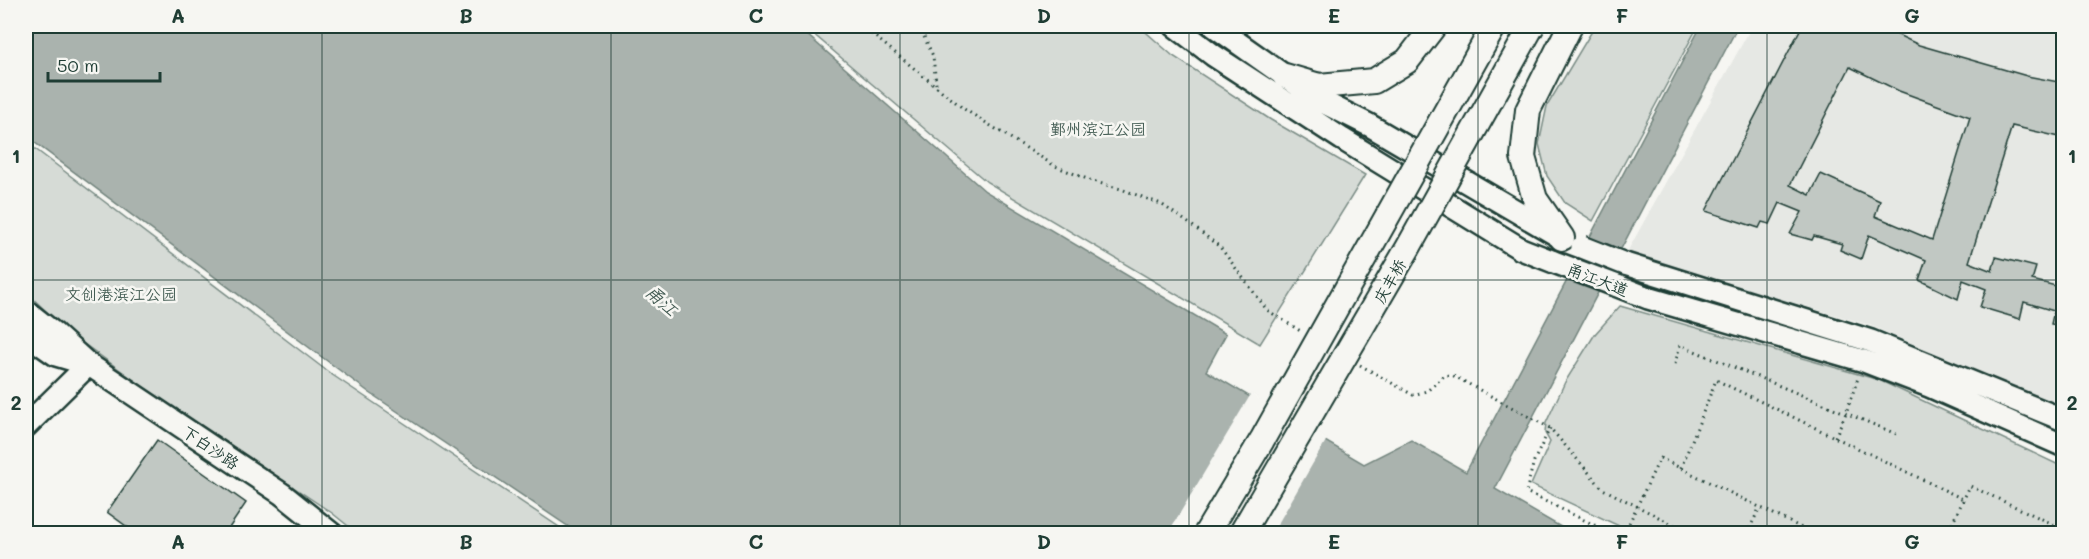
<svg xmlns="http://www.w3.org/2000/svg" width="2089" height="559" viewBox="0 0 2089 559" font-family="Mali,'LXGW WenKai TC',sans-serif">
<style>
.built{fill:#e6e8e4}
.green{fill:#d6dbd6;stroke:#7a8c85;stroke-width:1.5}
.water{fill:#aab3ae;stroke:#72847d;stroke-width:1.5}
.pier{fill:#f6f6f2}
.building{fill:#c1c8c3;stroke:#1f3d34;stroke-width:1.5;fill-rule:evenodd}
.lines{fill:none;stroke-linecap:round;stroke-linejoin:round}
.secondary-casing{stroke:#1f3d34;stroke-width:26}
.primary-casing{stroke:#1f3d34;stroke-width:28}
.path{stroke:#1f3d34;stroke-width:3;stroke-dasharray:1.5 4.5;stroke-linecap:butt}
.secondary{stroke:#f6f6f2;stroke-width:21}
.primary{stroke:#f6f6f2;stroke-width:24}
.secondary-bridge-casing{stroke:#1f3d34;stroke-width:26;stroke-linecap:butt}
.primary-bridge-casing{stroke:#1f3d34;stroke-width:28;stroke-linecap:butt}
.secondary-bridge{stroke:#f6f6f2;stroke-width:21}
.primary-bridge{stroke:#f6f6f2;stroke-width:24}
.grid{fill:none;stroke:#1f3d34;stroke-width:1.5;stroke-opacity:0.55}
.labels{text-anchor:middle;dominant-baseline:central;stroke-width:5;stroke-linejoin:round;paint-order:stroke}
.park-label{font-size:16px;fill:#445d54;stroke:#f6f6f2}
.street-label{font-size:16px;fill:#1f3d34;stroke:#f6f6f2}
.water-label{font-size:18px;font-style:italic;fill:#425a52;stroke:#f6f6f2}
.neatline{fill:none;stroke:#1f3d34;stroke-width:2}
.grid-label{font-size:20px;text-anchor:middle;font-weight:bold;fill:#1f3d34}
</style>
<rect width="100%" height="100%" fill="#f6f6f2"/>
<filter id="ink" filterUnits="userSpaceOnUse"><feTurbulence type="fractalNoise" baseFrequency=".0167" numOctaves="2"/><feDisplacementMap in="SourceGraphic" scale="12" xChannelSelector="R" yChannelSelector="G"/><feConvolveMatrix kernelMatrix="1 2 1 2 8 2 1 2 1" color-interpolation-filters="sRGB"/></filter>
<g filter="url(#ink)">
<path class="built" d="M1752,26H2063V408L1869,325L1626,254Z"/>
<path class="green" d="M804,26H1139L1173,56L1271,120L1365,175L1260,344L987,182Z
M1595,26H1698L1593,221L1565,203L1547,176L1539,144L1547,106Z
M26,142L331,374L568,533H357L332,513L145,388L69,333L26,292Z
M1620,306L1879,380L2063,467V533H1634L1531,485L1550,442L1545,433L1546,423L1565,382L1595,334Z"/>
<path class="water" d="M26,26H797L985,191L1226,334L1206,371L1364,464L1411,440L1466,472L1701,26H1738L1495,489L1573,534L578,533L370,393L26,136Z"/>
<path class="pier" d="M1251,394L1327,439L1272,534L1168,533Z"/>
<path class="building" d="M1802,26H1879L1919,45L2027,76L2064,83V138L2012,126L1969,262L1992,271L1996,257L2036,267L2032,280L2064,288V327L2051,324L2054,311L2024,302L2020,319L1980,307L1986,289L1963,280L1958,299L1919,280L1926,260L1869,235L1861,259L1840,250L1842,244L1814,236L1812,240L1790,234L1802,212L1780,203L1770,224L1762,222L1759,228L1706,211ZM1850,67L1899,91L1970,117L1932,240L1875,216L1880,201L1821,174L1810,195L1790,185Z
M157,440L246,503L225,534H137L107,512Z"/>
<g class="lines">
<g class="secondary-casing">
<path id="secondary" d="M1175,26L1213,55L1342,139L1521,249L1554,262
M1214,26L1319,100L1369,125L1562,238
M1625,264L1871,341L2064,420
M1615,285L1648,298L1864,361L1929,386L2064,446
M26,311L55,334L88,364L282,494L332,534
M26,334L56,355L83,363
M26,426L84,369"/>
</g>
<g class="primary-casing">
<path id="primary" d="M1285,76L1319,86L1374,81L1407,61L1434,26
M1562,238L1535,199L1523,157L1528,110L1570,26"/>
</g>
<path class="path" d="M862,26L964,109L1055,166L1092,181L1121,189L1161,204L1190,224L1220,247L1267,310L1302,332
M919,26L933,56L936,84
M1675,364L1680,345L1899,435
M1360,365L1413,395L1427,391L1445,375H1452L1550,428L1603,489L1692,534
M1550,428L1534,461L1526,492L1613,534
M1835,437L1846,413L1858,378
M1681,468L1716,380L1963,499
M1624,534L1660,458L1814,534
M1747,534L1760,507
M1947,534L1970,486L2064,529"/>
<use href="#secondary" class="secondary"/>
<use href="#primary" class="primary"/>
<g class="secondary-bridge-casing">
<path id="secondary-bridge" d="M1582,247L1625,264
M1554,262L1615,285"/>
</g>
<g class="primary-bridge-casing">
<path id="primary-bridge" d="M1206,534L1262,440L1494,26
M1241,534L1408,248L1532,26"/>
</g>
<use href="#secondary-bridge" class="secondary-bridge"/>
<use href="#primary-bridge" class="primary-bridge"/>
</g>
</g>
<path class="grid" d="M322,26V534M611,26V534M900,26V534M1189,26V534M1478,26V534M1767,26V534M26,280H2064"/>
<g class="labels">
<g class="park-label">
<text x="1098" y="128">鄞州滨江公园</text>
<text x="121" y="293">文创港滨江公园</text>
</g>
<g class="street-label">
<text transform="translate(1598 279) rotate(21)">甬江大道</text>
<text transform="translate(1389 281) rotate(-60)">庆丰桥</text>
<text transform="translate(211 447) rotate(34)">下白沙路</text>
</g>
<g class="water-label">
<text transform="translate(662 300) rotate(42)">甬江</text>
</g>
</g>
<rect width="2089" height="559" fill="none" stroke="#f6f6f2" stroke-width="66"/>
<path d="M48 72v9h112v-9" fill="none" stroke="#1f3d34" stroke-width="3"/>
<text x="57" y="72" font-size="18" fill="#1f3d34" stroke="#f6f6f2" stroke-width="4.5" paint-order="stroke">50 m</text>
<rect x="33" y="33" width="2023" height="493" class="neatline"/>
<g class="grid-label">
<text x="178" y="23">A</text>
<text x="466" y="23">B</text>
<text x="756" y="23">C</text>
<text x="1044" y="23">D</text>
<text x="1334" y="23">E</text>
<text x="1622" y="23">F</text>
<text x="1912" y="23">G</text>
<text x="16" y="163">1</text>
<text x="2072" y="163">1</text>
<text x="16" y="410">2</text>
<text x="2072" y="410">2</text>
<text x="178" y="549">A</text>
<text x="466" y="549">B</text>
<text x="756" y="549">C</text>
<text x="1044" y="549">D</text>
<text x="1334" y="549">E</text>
<text x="1622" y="549">F</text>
<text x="1912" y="549">G</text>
</g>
</svg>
